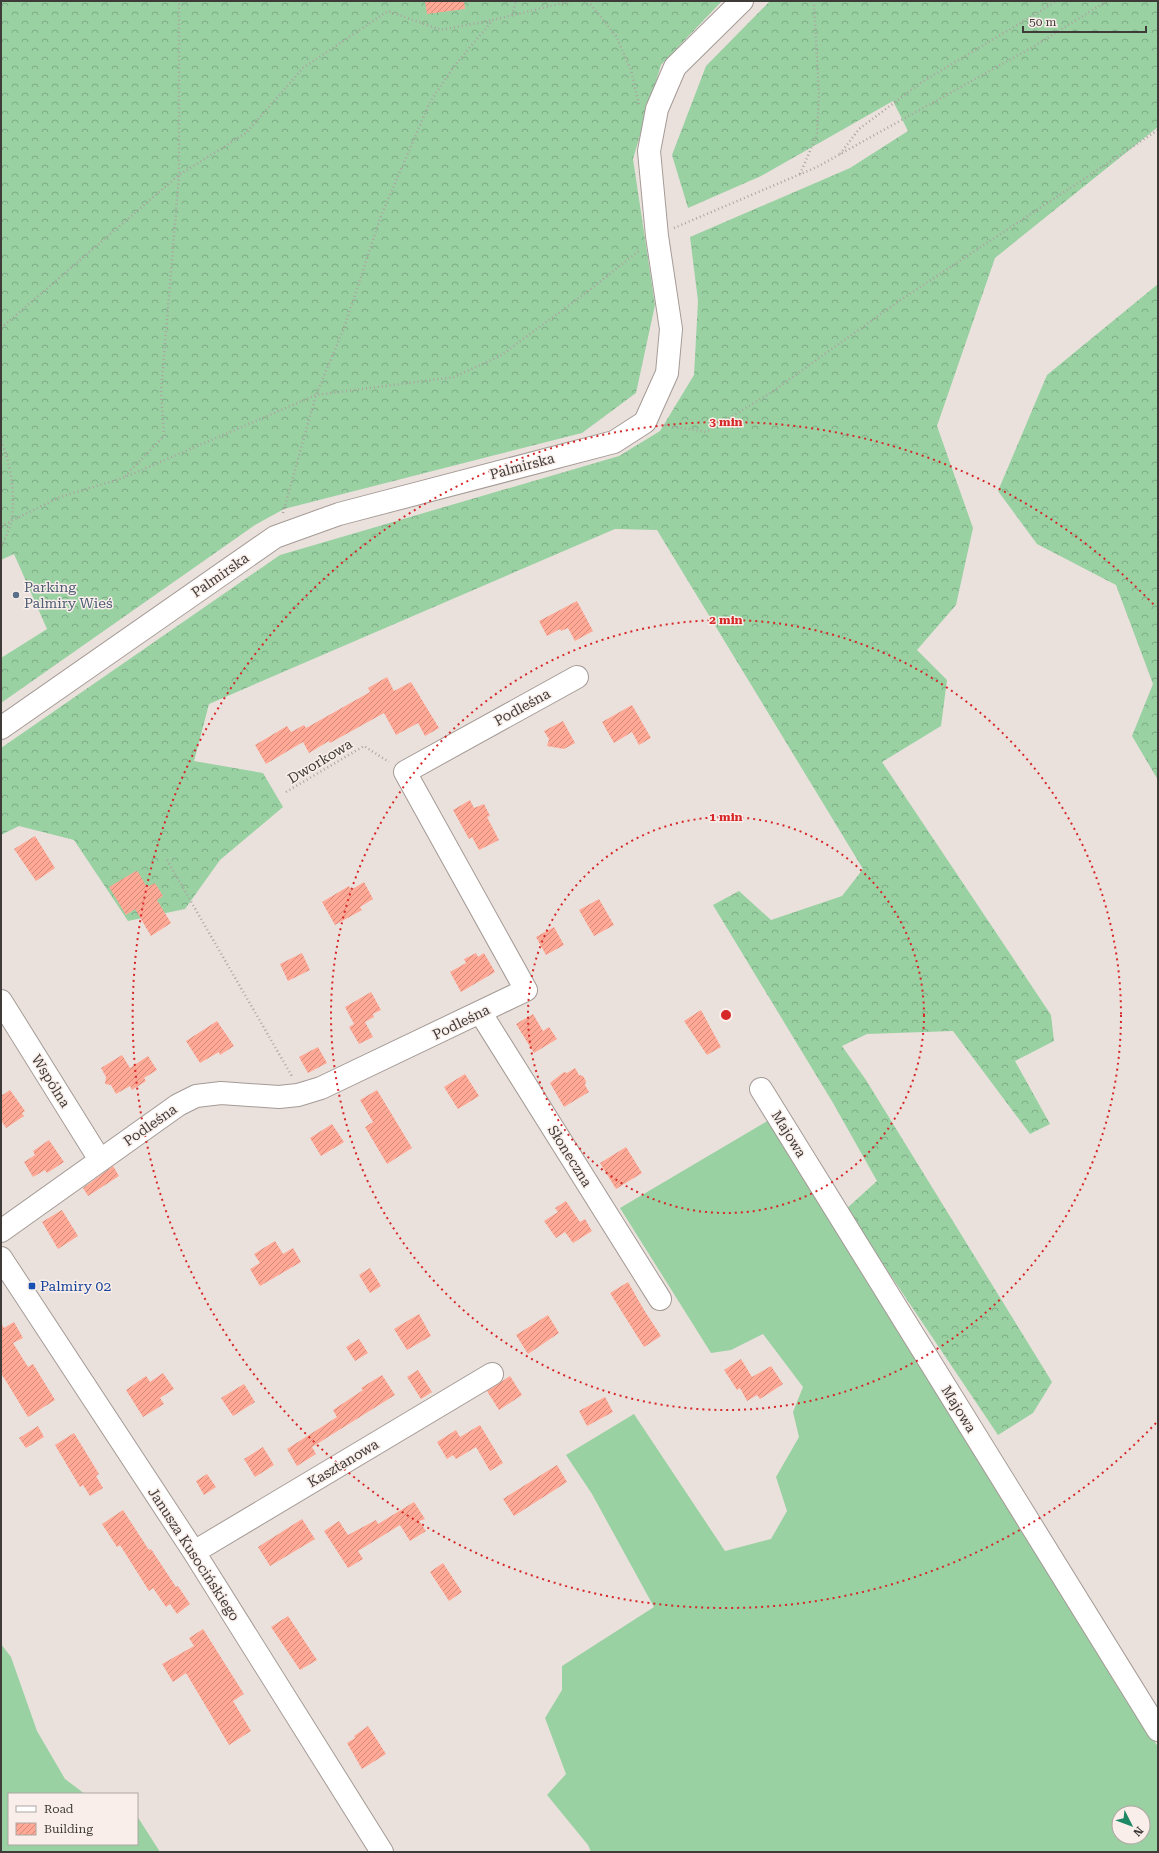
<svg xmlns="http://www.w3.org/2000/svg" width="1159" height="1853" viewBox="0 0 1159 1853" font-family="'Roboto Serif',serif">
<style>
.grass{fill:#99d1a3;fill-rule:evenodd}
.forest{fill:url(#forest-crowns)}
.building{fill:url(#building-hatch)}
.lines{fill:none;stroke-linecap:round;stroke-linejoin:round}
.minor-casing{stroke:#a49a96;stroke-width:24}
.path{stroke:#aca4a0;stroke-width:2.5;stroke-dasharray:1 3;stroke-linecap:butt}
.minor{stroke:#fff;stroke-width:22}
.ring{fill:none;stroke:#d62828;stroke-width:2;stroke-dasharray:2 4}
.service-dot{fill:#5c6f8a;stroke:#f9eee9;stroke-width:1.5}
.transit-dot{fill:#1a4fb4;stroke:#f9eee9;stroke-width:1.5}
.labels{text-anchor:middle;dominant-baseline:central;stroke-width:3;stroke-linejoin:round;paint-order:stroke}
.street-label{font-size:14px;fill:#3f3b39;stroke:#f9eee9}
.service-label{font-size:14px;fill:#4e5e75;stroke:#f9eee9;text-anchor:start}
.transit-label{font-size:14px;fill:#164399;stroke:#f9eee9;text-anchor:start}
.centre{fill:#d62828;stroke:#f9eee9;stroke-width:2}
.ring-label{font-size:12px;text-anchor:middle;font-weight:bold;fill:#d62828;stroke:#f9eee9;stroke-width:3;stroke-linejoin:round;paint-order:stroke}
</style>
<defs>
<pattern id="forest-crowns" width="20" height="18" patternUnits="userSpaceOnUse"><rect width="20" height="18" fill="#99d1a3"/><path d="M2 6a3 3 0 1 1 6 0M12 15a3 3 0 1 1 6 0" fill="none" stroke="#7eab86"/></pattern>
<pattern id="building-hatch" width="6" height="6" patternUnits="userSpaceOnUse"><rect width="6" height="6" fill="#ffa895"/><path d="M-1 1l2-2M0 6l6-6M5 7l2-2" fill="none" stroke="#d08a7b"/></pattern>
</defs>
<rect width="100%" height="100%" fill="#ebe1dc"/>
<path class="grass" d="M769,1120L1158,1747V1852H591L588,1845L547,1795L566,1774L545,1718L562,1690V1666L654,1607L592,1494L566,1455L634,1414L725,1551L771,1539L787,1511L776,1477L799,1437L793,1412L803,1387L763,1334L731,1350L711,1353L620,1208ZM1119,1813H1143V1837H1119Z
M1,1644L11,1657L37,1731L65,1779L85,1794H9V1844H137V1816L160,1852H1Z"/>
<path class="forest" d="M1,1H722L661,65L633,159L655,305L636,393L582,433L284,509L255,525L1,703V658L47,629L14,554L1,560Z
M770,1H1158V127L995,258L937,426L973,528L956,605L917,650L947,680L941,726L882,762L1051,1015L1054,1041L1015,1061L1050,1124L1030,1134L953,1031L867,1034L842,1046L866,1080L1052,1382L1033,1413L998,1435L846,1209L877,1181L833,1103L713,905L739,891L771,920L842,896L863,869L657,530L615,529L209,704L194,761L263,773L283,807L220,860L185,909L128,921L74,840L19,826L1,835V748L280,555L619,456L660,431L694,375L698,301L690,237L850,168L908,131L893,101L761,176L688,208L672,155L706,66Z
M1158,284V780L1132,736L1153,684L1116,585L1037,544L998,491L1047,375Z"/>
<path class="building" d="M425,1H464L465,9L427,14Z
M577,601L593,631L575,641L568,628L561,631L560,629L547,636L539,621Z
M387,677L394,691L411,682L439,728L425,736L418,723L396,735L384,713L330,743L329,741L309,753L303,742L266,764L255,745L287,726L291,732L304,725L306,728L370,692L368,688Z
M632,705L651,738L639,745L632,732L614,743L602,722Z
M563,721L575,743L564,749L547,746L549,739L544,731Z
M470,800L474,808L484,804L490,816L487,817L499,840L479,850L472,837L469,839L453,810Z
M35,836L55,868L36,881L14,849Z
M136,871L138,872L147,887L155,883L163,896L157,900L171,923L151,936L135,909L126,915L109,887Z
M364,882L373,899L360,907L362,910L335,925L322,902L349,886L351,890Z
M599,899L614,925L594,936L579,910Z
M554,927L564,945L546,955L536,937Z
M302,953L310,970L288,981L280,964Z
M476,953L478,957L484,953L495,972L461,992L450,972L466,963L464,959Z
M371,992L381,1010L373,1014L374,1017L365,1022L373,1037L359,1044L349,1027L354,1024L345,1007Z
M701,1010L721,1047L707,1055L684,1021Z
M533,1014L543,1031L549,1027L557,1039L534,1053L516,1024Z
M217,1021L234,1046L220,1055L219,1052L200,1063L186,1041Z
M318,1047L327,1063L308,1073L299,1057Z
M122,1055L130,1068L148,1056L157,1070L144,1078L146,1081L132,1090L130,1086L116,1094L111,1085L105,1084L106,1077L101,1068Z
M575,1068L579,1075L583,1076L586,1081L585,1085L589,1092L564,1107L550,1083L564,1072L567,1073Z
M465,1074L479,1096L458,1109L444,1087Z
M10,1090L25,1111L22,1113L24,1116L6,1128L1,1120V1096Z
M377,1090L412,1148L387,1164L365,1127L373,1122L360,1100Z
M332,1124L344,1142L321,1156L310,1138Z
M49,1140L64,1162L47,1173L45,1170L33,1177L24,1162L35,1155L33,1151Z
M626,1147L642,1173L616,1189L600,1163Z
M113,1166L119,1176L88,1196L83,1188Z
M566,1201L580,1222L585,1219L592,1231L573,1243L565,1232L556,1238L544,1221L558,1212L555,1208Z
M62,1210L78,1236L58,1249L42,1222Z
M275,1241L283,1254L293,1248L301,1262L260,1286L250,1269L260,1263L254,1254Z
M370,1268L381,1286L370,1293L359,1275Z
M628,1282L644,1310L661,1336L644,1347L610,1293Z
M419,1314L431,1336L407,1350L394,1329Z
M548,1315L559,1333L528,1354L516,1335Z
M14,1322L23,1338L13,1343L28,1367L33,1364L55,1400L28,1417L1,1373V1323L4,1328Z
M359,1339L368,1353L355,1361L346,1347Z
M741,1359L752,1377L771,1366L783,1384L760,1399L757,1395L747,1401L740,1388L737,1390L724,1370Z
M418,1370L432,1392L421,1399L407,1377Z
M163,1373L174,1389L160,1398L164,1404L143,1417L126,1390L146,1376L150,1382Z
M382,1375L395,1395L312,1447L316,1454L297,1466L287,1449L337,1417L333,1410L363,1390L361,1388Z
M510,1376L522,1395L499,1410L487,1391Z
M244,1384L255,1402L233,1416L221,1398Z
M605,1397L613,1412L587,1426L579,1411Z
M480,1425L503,1463L490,1471L476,1447L456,1459L453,1455L447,1459L437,1442L456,1430L460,1437Z
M38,1426L44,1437L26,1448L19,1438Z
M74,1433L99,1474L96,1476L103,1488L90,1496L83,1485L80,1487L55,1445Z
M263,1447L274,1465L255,1477L244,1459Z
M557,1465L567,1482L514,1516L503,1499Z
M207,1474L216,1487L204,1495L196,1481Z
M414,1502L425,1519L419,1521L426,1531L410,1541L400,1525L358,1551L363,1559L348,1568L324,1531L339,1521L348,1535L376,1520L378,1524Z
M123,1510L149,1550L151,1549L176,1587L178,1586L190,1604L177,1614L170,1604L166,1607L153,1588L149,1591L120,1545L117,1547L102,1524Z
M302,1519L315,1539L270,1566L258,1547Z
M443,1563L462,1592L449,1601L430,1572Z
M288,1616L317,1660L300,1670L271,1627Z
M203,1629L244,1694L233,1701L251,1731L229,1745L186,1673L173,1682L162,1664L194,1646L189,1638Z
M368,1726L386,1754L362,1769L347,1743L355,1738L354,1736Z"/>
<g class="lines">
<g class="minor-casing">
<path id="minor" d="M1,728L275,537L339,514L614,442L645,422L667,373L671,329L657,236L649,151L657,109L675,67L742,1
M1,1001L100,1160
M480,1012L660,1299
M761,1089L1158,1730
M1,1231L178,1105L196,1096L221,1093L279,1097L298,1095L321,1088L526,990L405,772L577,677
M1,1258L194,1552L382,1852
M194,1552L492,1374"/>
</g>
<path class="path" d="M588,1L616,36L631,70L639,104
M512,15L516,1
M840,154L859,129L922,82L1057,1
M800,174L817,135L819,95L814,1
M674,228L817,167L1031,48L1107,1
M1,328L179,175L246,133L303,68L388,11L441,30L493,20
M665,425L706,432L769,394L899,301L1158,130
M1,441C11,463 16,498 11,522C9,531 4,540 1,548
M125,476L164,436L161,392L179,175V1
M283,513L316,395L344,328L381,216L430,102L455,65L493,20L571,1
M1,526L60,497L123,478L316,395L454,377L500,356L587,292L640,250
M286,792L364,746L389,762
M167,860L293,1078"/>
<use href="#minor" class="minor"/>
</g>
<g class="ring">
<circle cx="726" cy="1015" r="198"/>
<circle cx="726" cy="1015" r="395"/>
<path d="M1156 1423A593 593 0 1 1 1156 607"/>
</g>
<circle class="service-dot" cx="16" cy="595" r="4"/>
<rect class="transit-dot" x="28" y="1282" width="8" height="8" rx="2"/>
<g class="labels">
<g class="street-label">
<text transform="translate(522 466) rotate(-15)">Palmirska</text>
<text transform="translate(220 575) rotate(-35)">Palmirska</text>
<text transform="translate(522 707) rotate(-29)">Podleśna</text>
<text transform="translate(320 761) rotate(-31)">Dworkowa</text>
<text transform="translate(461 1022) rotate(-26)">Podleśna</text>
<text transform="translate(51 1081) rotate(58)">Wspólna</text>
<text transform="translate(150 1125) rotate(-35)">Podleśna</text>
<text transform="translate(789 1134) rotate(58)">Majowa</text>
<text transform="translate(570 1156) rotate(58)">Słoneczna</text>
<text transform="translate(959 1409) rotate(58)">Majowa</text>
<text transform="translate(343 1463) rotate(-31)">Kasztanowa</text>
<text transform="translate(194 1554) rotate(57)">Janusza Kusocińskiego</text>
</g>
<g class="service-label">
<text x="24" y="587">Parking<tspan x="24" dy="16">Palmiry Wieś</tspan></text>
</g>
<g class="transit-label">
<text x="40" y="1286">Palmiry 02</text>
</g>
</g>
<circle cx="726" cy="1015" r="6" class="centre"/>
<g class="ring-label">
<text x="726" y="426">3 min</text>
<text x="726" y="624">2 min</text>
<text x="726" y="821">1 min</text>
</g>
<rect width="1159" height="1853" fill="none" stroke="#3f3b39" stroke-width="4"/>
<rect x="8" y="1793" width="130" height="52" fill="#f9eee9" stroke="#afa6a3"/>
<rect x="16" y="1806" width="20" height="6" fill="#ffffff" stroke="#afa6a3"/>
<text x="44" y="1813" font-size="12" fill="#3f3b39">Road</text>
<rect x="16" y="1823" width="20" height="12" fill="url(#building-hatch)" stroke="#afa6a3"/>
<text x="44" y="1833" font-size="12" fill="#3f3b39">Building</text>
<g transform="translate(1131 1825) rotate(132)"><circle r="19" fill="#f9eee9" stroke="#afa6a3"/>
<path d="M0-3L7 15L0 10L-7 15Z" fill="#1e8865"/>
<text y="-6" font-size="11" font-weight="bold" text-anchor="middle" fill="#3f3b39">N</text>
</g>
<path d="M1023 26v6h123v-6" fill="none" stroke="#3f3b39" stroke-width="2"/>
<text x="1029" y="26" font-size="12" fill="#3f3b39" stroke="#f9eee9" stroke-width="3" paint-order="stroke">50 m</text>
</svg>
